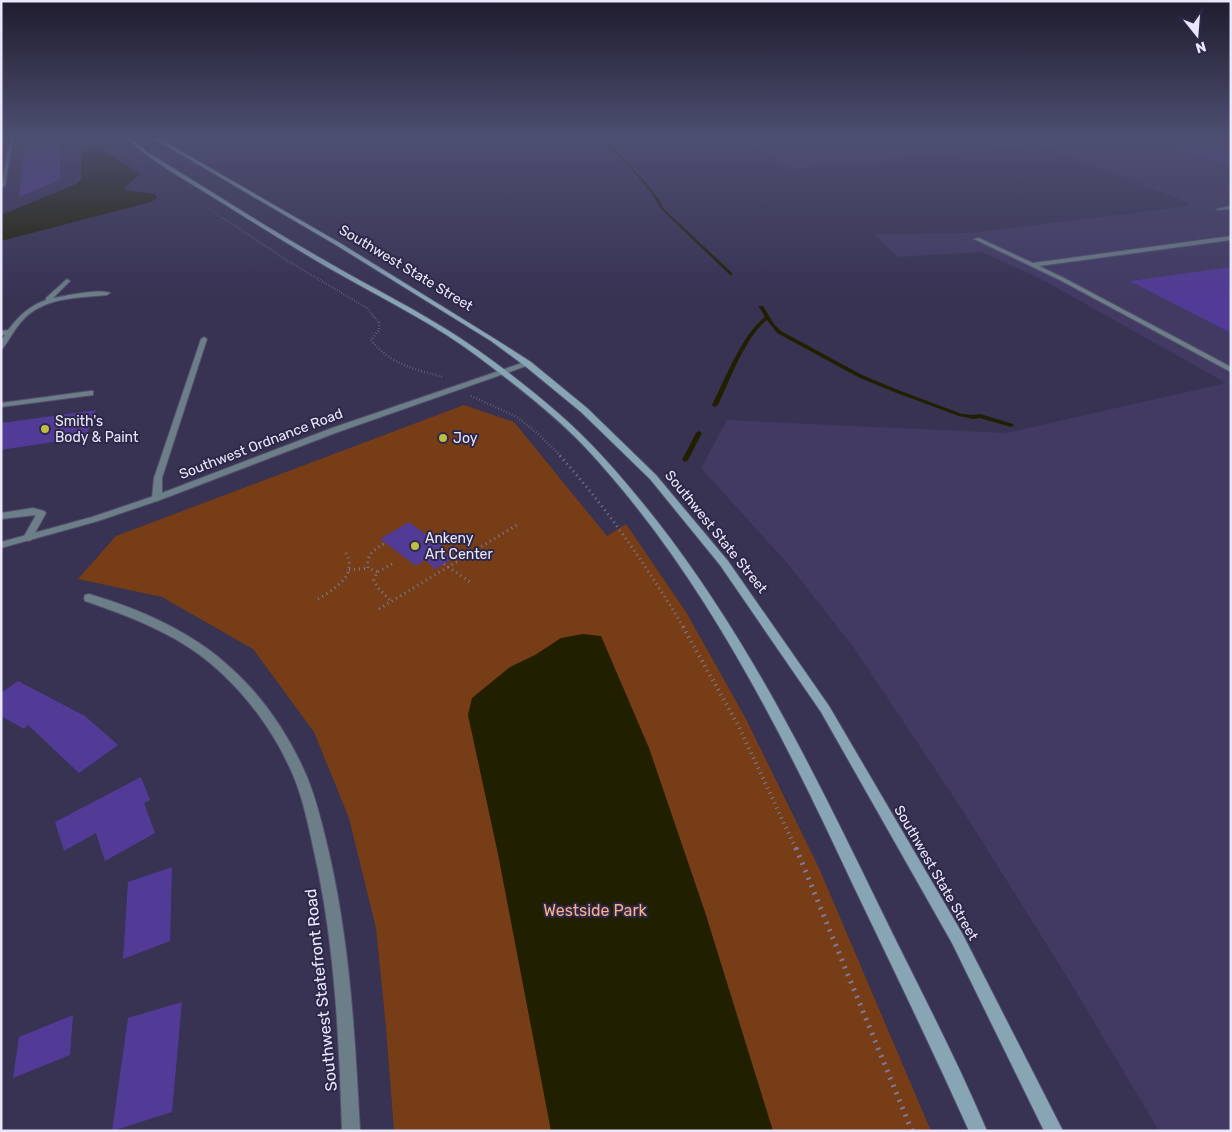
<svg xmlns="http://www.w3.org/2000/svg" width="1232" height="1132" viewBox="0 0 1232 1132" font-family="Rubik,sans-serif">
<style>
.built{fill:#423a63}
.green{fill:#763d17}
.water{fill:#202000}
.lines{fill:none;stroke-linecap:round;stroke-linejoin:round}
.stream{fill:#202000;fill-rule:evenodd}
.building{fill:#523b96}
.service-casing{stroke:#544f6e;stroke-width:2}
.minor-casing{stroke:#544f6e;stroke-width:2}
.tertiary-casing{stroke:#544f6e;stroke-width:2}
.secondary-casing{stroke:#544f6e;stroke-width:2}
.path-far5{stroke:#7f7a97;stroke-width:1;stroke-dasharray:0.5 2;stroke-linecap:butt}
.path-far4{stroke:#7f7a97;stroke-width:2;stroke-dasharray:0.5 2;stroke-linecap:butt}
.path-far3{stroke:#7f7a97;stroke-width:2.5;stroke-dasharray:0.5 2.5;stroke-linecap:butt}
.path-far2{stroke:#7f7a97;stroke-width:3;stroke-dasharray:1 4;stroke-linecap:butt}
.path-far1{stroke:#7f7a97;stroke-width:4;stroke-dasharray:1 4.5;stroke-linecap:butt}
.path{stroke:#7f7a97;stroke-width:5;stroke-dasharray:2 6;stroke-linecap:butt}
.service{fill:#6c7e88;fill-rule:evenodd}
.minor{fill:#6c7e88;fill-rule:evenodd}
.tertiary{fill:#6c7e88;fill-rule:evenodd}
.secondary{fill:#88a5b5;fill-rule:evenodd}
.poi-dot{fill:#bcbf44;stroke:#2e2848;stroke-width:2}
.labels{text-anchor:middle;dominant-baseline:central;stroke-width:4;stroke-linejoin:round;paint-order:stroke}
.street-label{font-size:14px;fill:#eae7fd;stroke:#2e2848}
.poi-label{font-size:14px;fill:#eae7fd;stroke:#2e2848;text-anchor:start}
.near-park-label{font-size:16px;fill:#fab086;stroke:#2e2848}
.near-street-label{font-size:16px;fill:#eae7fd;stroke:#2e2848}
</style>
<rect width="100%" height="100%" fill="#383253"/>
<path class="built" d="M743,138H1231V1131H1159L1072,985L963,811L854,648L788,564L701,468L727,420L1006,433L1226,383L1041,279L982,252L898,257L874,234L972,233L1190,206L1187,202L1040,145L791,169Z"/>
<path class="green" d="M464,405L514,422L607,536L626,524L686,612L746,719L819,868L931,1131H394L386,1027L376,928L349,818L314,732L253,649L162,597L78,579L116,536Z"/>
<path class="water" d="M96,149L103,150L140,174L125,187V190L155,194L157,198L151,202L1,241V215L76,184L81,179V155L85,151Z
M583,634L601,636L649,748L705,912L773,1131H551L498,854L468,715L472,698L510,667L535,655L561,638Z"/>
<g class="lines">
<path class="stream" d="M600,138H603L626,161L646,183L660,201L663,208L732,273V275H730L661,209C646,182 622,159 600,138Z
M759,306H763L774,324L781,331L862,375L898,390L962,414L973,415L980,414L1013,424L1014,425L1011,427L980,418L973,419L959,416L894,392L858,377L777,333L767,320C745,337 730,380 718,405L715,407L713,406L712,405C726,378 741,336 765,317L759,307Z
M699,431L702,433L688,460L685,462L683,461L682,460L696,433Z"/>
</g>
<path class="building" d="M1159,138H1231V166L1158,141Z
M60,139V180L19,197L25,143Z
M1231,267V333L1130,281Z
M96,410L86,437L1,450V423Z
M409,522L445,548L441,550L452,559L435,569L425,560L416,566L380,539Z
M18,681L85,716L118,745L79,773L28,725L24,729L1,716V693Z
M141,777L150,800L144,803L155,833L105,861L96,833L64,851L55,822Z
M172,867L170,941L123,959L128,882Z
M182,1002L172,1112L112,1131L128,1018Z
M73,1015L70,1055L13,1078L19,1037Z"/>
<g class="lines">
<g class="service-casing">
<path id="service" d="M1231,206V209L1218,210L1216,209Z
M1231,236V240L1039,266L1064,278L1231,367V372L1060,280L974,239L979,238L1033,263Z
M67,279L70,281L53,298C65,296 100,288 110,293L107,295C77,298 42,297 21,322C14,330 9,340 3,348L1,349V341L5,335H1V331L8,330C19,316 29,306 46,300V298Z
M204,337L207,339L162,478V498L157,501L154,500L152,498L154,478L201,339Z
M90,391H93V395L1,407V403Z
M33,508L44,511L46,513L31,540L28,541L23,538L36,515L1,519V513Z"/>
</g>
<g class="minor-casing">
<path id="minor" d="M10,138L13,139L5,186L1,188Z
M89,594C140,609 193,632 232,669C264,698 290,737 307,777C317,801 323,828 329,853C350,944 355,1037 360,1131H342C339,1038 335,946 315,856C309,829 304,801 293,775C275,733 246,693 210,663C174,633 129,616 85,601L84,598L85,595Z"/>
</g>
<g class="tertiary-casing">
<path id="tertiary" d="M525,362L532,364L338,432L160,500L98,521L1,548V542L92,517L154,496L332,428Z"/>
</g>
<g class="secondary-casing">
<path id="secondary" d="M127,138H131L147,152C206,188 264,226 324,260C370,287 418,310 463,340C496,362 528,387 558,413C595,445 627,483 657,521C749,639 815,774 880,908C916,982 955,1055 987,1131H969C932,1049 893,968 854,887C781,731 703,573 584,446C553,414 517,386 481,359C438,326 389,302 343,276C300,252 258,225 216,199C186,180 153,163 127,138Z
M153,138H158L340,243L495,339L531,362L587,408L656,475L728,561L829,706L962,933L1063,1131H1044L952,943L821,712L720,565L650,479L581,412L525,366L491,341L336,245Z"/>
</g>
<path class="path-far5" d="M106,138L139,165
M208,208L225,220"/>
<path class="path-far4" d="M223,218L288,261L367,308L379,323"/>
<path class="path-far3" d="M379,322V330L371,340C389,364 416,370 444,377
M471,396L517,417L537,433L562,457"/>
<path class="path-far2" d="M560,456C608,509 647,567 684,628
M392,564L377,572L374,580L378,588L392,602
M444,564L470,582
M349,570L368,568
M377,572L368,568C366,554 374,550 385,543
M318,599C337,588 360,573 344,550
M379,609L520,523"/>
<path class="path-far1" d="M683,627L738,725L796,849"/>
<path class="path" d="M796,848L912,1131"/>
<use href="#service" class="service"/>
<use href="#minor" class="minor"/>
<use href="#tertiary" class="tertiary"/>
<use href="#secondary" class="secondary"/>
</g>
<linearGradient id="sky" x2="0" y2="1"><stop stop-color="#1f1c2e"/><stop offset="0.46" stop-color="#4d4f71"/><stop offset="1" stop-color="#4d4f71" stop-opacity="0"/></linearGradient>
<rect width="1232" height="297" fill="url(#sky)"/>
<g class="poi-dot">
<circle cx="45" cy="429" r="5"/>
<circle cx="443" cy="438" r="5"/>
<circle cx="415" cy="546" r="5"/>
</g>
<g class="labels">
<g class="street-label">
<text transform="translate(406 268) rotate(31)">Southwest State Street</text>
<text transform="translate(261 444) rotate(-21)">Southwest Ordnance Road</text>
<text transform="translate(716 532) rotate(51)">Southwest State Street</text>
<text transform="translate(936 873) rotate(60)">Southwest State Street</text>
</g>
<g class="poi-label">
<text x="55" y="421">Smith's<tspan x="55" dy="16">Body &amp; Paint</tspan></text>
<text x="453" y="438">Joy</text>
<text x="425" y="538">Ankeny<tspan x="425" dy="16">Art Center</tspan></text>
</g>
<g class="near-park-label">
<text x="595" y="910">Westside Park</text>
</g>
<g class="near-street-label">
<text transform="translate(321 990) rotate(-96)">Southwest Statefront Road</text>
</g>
</g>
<rect width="1232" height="1132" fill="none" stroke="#eae7fd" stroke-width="5"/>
<g transform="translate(1197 35) rotate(163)" stroke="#2e2848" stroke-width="4" paint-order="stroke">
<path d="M0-4L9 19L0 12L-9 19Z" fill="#eae7fd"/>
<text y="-8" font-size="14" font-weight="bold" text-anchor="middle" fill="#eae7fd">N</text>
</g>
</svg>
